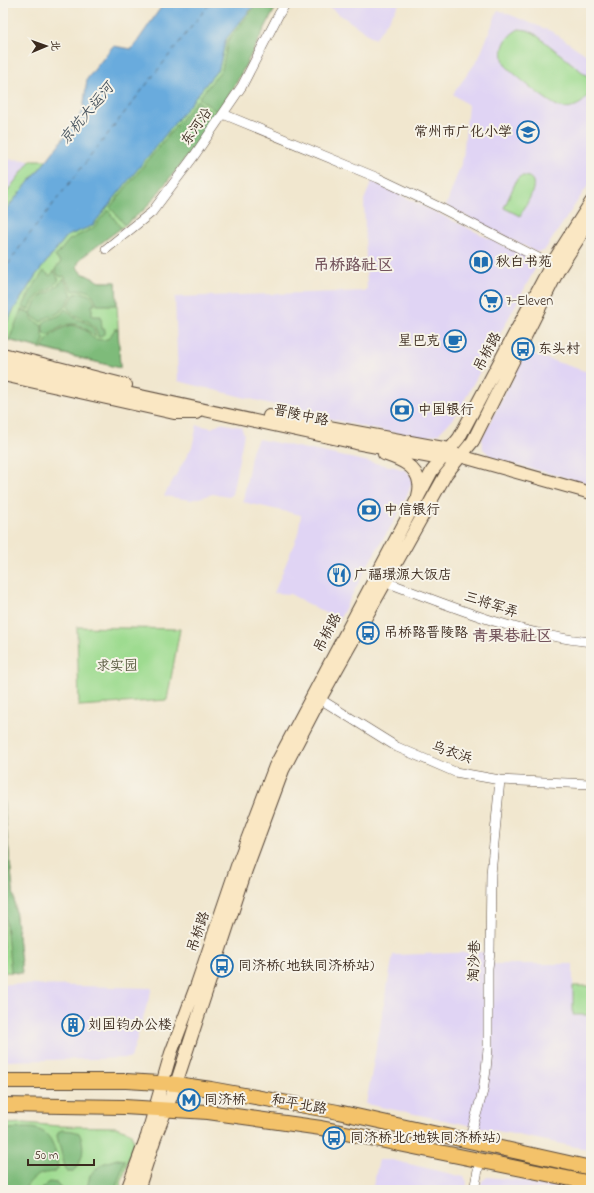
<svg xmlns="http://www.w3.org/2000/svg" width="594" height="1193" viewBox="0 0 594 1193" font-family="'Indie Flower','LXGW WenKai TC',sans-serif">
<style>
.built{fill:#e0d4f4}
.green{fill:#9edb90;stroke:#6c8257}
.forest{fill:#7ebb7a;stroke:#5c724c}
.water{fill:#69abdd;stroke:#526a7e}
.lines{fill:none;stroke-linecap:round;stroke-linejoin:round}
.ferry{stroke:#4b5761;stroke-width:1;stroke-dasharray:5 4;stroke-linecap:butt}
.street-casing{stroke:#564639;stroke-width:10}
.secondary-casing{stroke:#564639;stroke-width:14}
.primary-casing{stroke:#564639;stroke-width:16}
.street{stroke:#fff;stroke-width:9}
.secondary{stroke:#fae7c3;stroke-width:12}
.primary{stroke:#f3c26a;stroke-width:14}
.labels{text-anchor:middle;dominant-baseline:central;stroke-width:4;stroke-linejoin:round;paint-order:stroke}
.street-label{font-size:14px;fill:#3b2a1e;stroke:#f7f3e8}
.poi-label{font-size:14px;fill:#3b2a1e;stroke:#f7f3e8;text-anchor:start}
.park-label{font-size:14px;fill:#54563a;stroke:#f7f3e8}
.water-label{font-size:15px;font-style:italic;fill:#4b5761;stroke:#f7f3e8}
.quarter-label{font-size:16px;font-weight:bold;fill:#74545c;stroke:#f7f3e8}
</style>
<rect width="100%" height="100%" fill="#f7f3e8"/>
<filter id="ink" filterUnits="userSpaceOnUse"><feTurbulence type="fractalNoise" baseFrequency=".025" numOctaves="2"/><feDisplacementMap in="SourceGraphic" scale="8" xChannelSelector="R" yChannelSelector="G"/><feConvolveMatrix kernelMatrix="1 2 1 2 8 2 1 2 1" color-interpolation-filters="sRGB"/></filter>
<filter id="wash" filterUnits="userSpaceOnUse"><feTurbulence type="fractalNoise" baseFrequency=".012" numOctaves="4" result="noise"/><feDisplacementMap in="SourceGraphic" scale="16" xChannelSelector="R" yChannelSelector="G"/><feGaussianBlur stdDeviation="0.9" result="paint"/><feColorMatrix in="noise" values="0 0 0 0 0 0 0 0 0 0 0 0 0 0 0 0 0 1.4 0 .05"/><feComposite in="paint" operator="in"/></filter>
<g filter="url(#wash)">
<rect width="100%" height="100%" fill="#f1e7cf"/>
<path class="built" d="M323,3H400L375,39Z
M498,10L553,32L591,58V181L544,251L536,252L446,206L463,158L468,105L453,94L479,58Z
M3,159L31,160L3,197Z
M372,181L533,260L536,267L458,412L448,424L438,434L428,436H418L372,429L178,381L175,297L367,291L364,200Z
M526,352L591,373V484L494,459L483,449L482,438Z
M220,423L241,427L244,434L232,494L229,497L213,494L191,500L164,496L192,447L197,425L212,428Z
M258,439L394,467L405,470L410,475L412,481L409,491L397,516L370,561L339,620L290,594L274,593L298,534L301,515L243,502L252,451Z
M486,952V964H573V1015H591V1150L366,1104L393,955Z
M3,984L152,988L131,1058L3,1061Z
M379,1160H392L464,1177L467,1182L466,1190H372Z
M487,1177L556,1184L560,1189L479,1190L482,1181Z"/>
<path class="green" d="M256,3H278L233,89L189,154L146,208L121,228L81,258L78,263L77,267L80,272L100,282H116L120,368L3,339V330L13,311L36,275L67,236L92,226L219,68L226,39Z
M519,29L527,30L534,33L591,79C591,88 589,97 581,103C575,107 567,109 560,107C548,103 515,75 505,65C499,50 504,37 519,29Z
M31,160H47L3,213V197Z
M521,176C547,175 525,206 520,216L504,208L517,179Z
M77,627L180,629L167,700L79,706Z
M3,797L22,973L3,972Z
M573,986H591V1015H573Z
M25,1123L58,1126L116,1127L130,1132L134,1141L119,1190H3V1124Z"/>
<path class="forest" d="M258,3H278L233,89L217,112L199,98L222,69L228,40Z
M197,100L215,115L189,154L146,208L125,225L110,207Z
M108,210L121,228L81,258L78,263L77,267L80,272L100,282H116L117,305H97C94,293 87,287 75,291L72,290L64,276L61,277L58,275L55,269L61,262L55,257L69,240L93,228Z
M44,271L50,276L54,271L59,280L49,290L42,292L33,302L29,309L22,308L32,288Z
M64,279L72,295C68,300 64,310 58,313C52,317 48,315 41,322L33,317L31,313L35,303L43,294L50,292Z
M81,292C90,294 93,297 95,305H92V316H101L102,329H105V333L100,337H98C95,315 75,323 67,306L75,294Z
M65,309C69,311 71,315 75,318C84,323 96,323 95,337C78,319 67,321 49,335L44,334C39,319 49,320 58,316C61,315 63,312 65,309Z
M21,310L29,312L32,319L42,326V335L45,338L40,348L9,340Z
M71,325L79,327L87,331L94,339L104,340L109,338L115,329H118L120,368L42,348C49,335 56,330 71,325Z
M3,797L22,973L11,972L3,895Z
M26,1128C30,1128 35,1128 39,1130C54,1135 56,1154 58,1168L55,1172C39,1173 33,1176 24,1190H3V1131L7,1129Z
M62,1130L73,1131L79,1133C86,1146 83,1163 72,1172H67L65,1167L57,1136L58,1132Z
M117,1159L125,1160L115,1190H89L87,1188L90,1175L102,1164Z
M49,1182L57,1183L63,1190H41L46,1184Z"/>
<path class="water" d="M164,3H256L226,39L219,68L92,226L67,236L36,275L13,311L3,330V213L47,160L77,120L83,111L87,79L113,46L132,49Z"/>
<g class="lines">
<path class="ferry" d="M3,272L22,244L210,3"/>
</g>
</g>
<g filter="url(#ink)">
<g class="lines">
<g class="street-casing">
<path id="street" d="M223,114L378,178L441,208L556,267
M106,249L152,212L194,156L242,86L279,14L286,3
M386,582C453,607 519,635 591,642
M320,699L397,747L455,772L500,780L591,784
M469,1140L483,1091L486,1070L488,1049V968L490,952L491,874L500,780
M474,1190L480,1160"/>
</g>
<g class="secondary-casing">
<path id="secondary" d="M3,354L126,385
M3,366L356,443L441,459L460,456L591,493
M3,375L174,413H196
M269,416L432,446L450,449L454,453
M384,454C398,459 417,465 419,483C420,487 419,492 418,496
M127,1190L147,1136L171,1053L197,984L237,866L275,766L432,471L459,438L551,265L591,202
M138,1190L155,1138L176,1084L246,870L283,770L320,699L446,474L473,441L559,269L591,219"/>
</g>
<g class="primary-casing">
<path id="primary" d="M3,1081H126L176,1084L211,1089L338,1112L591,1168
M3,1105L124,1107L208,1112L321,1128L591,1183"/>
</g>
<use href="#street" class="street"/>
<use href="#secondary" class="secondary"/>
<use href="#primary" class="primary"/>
</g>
</g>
<defs>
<g id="school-ring" transform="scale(1.15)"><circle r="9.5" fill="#f7f3e8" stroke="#1f6fb2" stroke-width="1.5"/><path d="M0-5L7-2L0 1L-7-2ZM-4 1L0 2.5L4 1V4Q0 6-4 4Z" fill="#1f6fb2"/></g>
<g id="library-ring" transform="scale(1.15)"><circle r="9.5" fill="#f7f3e8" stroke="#1f6fb2" stroke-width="1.5"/><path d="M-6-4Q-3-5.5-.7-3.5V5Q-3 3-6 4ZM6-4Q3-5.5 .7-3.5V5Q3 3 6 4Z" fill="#1f6fb2"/></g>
<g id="supermarket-ring" transform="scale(1.15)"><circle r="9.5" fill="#f7f3e8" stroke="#1f6fb2" stroke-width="1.5"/><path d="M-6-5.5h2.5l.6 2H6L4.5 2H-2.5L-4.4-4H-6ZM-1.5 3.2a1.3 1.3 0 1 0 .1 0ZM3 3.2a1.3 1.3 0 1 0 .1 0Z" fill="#1f6fb2"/></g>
<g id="cafe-ring" transform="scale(1.15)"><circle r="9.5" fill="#f7f3e8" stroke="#1f6fb2" stroke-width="1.5"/><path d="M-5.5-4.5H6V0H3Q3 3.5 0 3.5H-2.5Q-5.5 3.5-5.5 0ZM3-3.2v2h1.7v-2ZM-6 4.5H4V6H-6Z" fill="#1f6fb2"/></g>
<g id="bus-ring" transform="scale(1.15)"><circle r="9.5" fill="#f7f3e8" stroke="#1f6fb2" stroke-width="1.5"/><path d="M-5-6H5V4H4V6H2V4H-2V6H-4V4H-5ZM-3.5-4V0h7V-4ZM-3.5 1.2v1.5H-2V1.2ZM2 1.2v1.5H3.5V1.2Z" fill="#1f6fb2"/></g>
<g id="bank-ring" transform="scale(1.15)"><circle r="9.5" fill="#f7f3e8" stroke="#1f6fb2" stroke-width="1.5"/><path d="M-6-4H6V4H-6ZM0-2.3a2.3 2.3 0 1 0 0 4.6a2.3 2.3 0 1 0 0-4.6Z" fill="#1f6fb2"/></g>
<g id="restaurant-ring" transform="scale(1.15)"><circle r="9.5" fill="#f7f3e8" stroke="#1f6fb2" stroke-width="1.5"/><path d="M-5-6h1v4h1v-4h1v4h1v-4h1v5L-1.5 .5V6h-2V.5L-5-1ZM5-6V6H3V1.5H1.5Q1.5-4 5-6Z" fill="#1f6fb2"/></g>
<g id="building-ring" transform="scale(1.15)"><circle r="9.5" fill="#f7f3e8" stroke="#1f6fb2" stroke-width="1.5"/><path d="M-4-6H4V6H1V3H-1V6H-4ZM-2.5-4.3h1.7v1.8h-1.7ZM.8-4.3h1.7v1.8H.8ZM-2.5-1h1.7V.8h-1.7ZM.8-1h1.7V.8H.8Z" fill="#1f6fb2"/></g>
<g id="metro-ring" transform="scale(1.15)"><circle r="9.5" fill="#f7f3e8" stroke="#1f6fb2" stroke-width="1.5"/><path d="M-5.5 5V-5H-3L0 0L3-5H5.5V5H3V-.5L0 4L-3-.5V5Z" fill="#1f6fb2"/></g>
</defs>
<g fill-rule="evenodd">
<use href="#school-ring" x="528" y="132"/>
<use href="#library-ring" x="481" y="262"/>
<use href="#supermarket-ring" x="491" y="301"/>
<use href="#cafe-ring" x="455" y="341"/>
<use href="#bus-ring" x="523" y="349"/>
<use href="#bank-ring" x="402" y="410"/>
<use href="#bank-ring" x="369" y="510"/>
<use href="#restaurant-ring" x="339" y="575"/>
<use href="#bus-ring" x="368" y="633"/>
<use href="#bus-ring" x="222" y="966"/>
<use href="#building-ring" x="73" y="1025"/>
<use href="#metro-ring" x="189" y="1100"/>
<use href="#bus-ring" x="334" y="1138"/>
</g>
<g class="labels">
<g class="street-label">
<text transform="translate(197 127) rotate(-55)">东河沿</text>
<text transform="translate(488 352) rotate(-62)">吊桥路</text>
<text transform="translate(301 416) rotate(12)">晋陵中路</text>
<text transform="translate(491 605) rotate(18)">三将军弄</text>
<text transform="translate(328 633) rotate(-62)">吊桥路</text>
<text transform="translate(452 753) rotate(19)">乌衣浜</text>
<text transform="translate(199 932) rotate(-71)">吊桥路</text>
<text transform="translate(475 961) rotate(-88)">淘沙巷</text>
<text transform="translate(299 1105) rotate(10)">和平北路</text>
</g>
<g class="poi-label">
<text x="512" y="132" text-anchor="end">常州市广化小学</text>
<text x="496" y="262">秋白书苑</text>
<text x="506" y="301">7-Eleven</text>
<text x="440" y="341" text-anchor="end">星巴克</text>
<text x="538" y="349">东头村</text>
<text x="418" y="410">中国银行</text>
<text x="384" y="510">中信银行</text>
<text x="354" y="575">广福璟源大饭店</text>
<text x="384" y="633">吊桥路晋陵路</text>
<text x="238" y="966">同济桥(地铁同济桥站)</text>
<text x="88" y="1025">刘国钧办公楼</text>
<text x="204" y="1100">同济桥</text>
<text x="350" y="1138">同济桥北(地铁同济桥站)</text>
</g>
<g class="park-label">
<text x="117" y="666">求实园</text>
</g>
<g class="water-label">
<text transform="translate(87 114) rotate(-50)">京杭大运河</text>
</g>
<g class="quarter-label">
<text x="353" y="266">吊桥路社区</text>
<text x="512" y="637">青果巷社区</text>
</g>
</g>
<rect width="594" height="1193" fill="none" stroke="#f7f3e8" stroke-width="16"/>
<g transform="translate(46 46) rotate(88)" stroke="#f7f3e8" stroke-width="3" paint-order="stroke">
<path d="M0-3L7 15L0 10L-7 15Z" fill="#3b2a1e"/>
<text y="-6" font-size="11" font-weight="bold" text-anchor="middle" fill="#3b2a1e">北</text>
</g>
<path d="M28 1159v6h66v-6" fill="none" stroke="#3b2a1e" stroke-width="2"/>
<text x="34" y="1159" font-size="12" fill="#3b2a1e" stroke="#f7f3e8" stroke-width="3" paint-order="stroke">50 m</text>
</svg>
